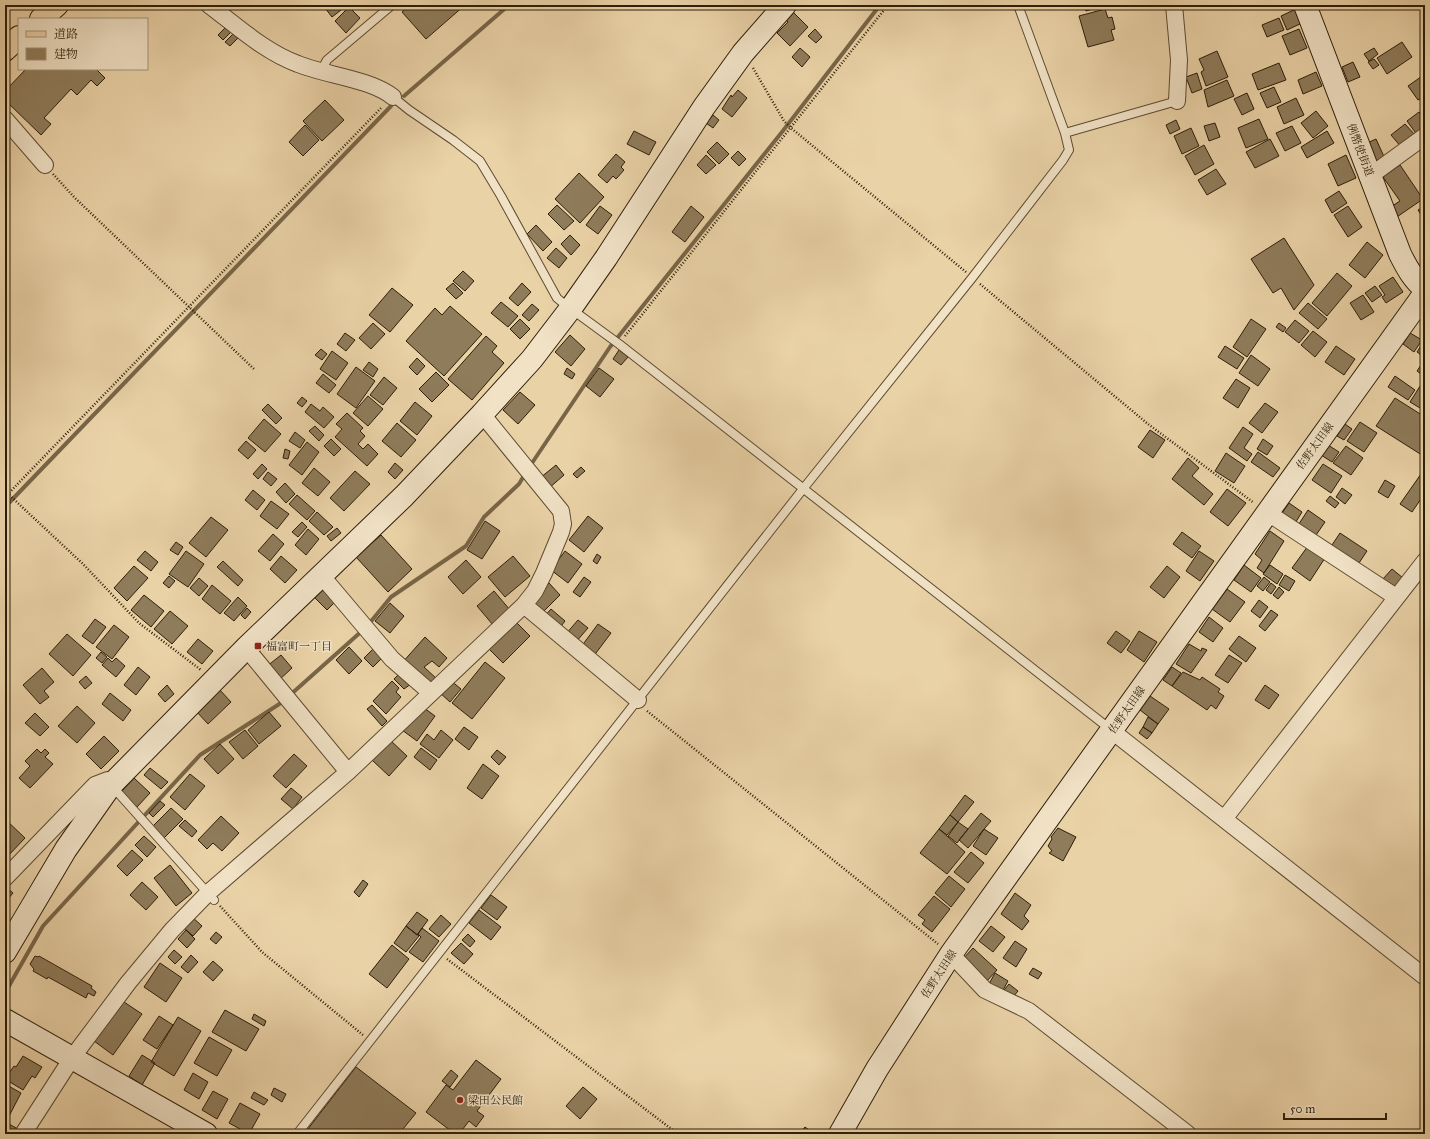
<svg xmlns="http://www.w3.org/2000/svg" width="1430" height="1139" viewBox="0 0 1430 1139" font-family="'IM FELL Great Primer','Noto Serif JP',serif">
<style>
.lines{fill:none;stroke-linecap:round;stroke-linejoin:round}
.stream{stroke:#786547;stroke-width:4}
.building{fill:#8f7c5b;stroke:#2d1e08}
.lane-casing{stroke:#5c4b30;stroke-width:10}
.street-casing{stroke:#5c4b30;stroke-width:18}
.secondary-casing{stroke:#2d1e08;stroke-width:24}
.primary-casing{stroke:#2d1e08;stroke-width:24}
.path{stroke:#2d1e08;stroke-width:2.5;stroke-dasharray:1 2;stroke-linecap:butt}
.lane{stroke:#f1e2c6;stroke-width:8}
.street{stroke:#f1e2c6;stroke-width:16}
.secondary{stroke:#f1e2c6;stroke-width:22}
.primary{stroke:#ead2a7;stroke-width:22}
.poi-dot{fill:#8f2418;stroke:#f1e2c6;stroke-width:1.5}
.labels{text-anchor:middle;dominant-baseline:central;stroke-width:3;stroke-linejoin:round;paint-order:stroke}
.street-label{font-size:11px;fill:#2d1e08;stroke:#f1e2c6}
.poi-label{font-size:11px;fill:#2d1e08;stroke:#f1e2c6;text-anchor:start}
</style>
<rect width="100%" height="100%" fill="#ead2a7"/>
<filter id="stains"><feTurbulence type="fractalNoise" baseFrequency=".005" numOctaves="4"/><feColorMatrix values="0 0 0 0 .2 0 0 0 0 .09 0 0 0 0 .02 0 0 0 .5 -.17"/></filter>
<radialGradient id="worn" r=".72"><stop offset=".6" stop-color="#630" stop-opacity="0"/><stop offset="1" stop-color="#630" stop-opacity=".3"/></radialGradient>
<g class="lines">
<path class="stream" d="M404,96L509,5
M530,466L610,347L782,132L880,5
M5,507L391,106
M368,625L391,597L466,546L484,517L519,484L525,474
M289,696L363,630
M5,993L43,926L200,755L284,701"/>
</g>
<path class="building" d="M329,5H337L341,10L332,17L325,8Z
M410,5H465L426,39L402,12Z
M1084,5H1104V6L1086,11Z
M349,7L360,18L346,33L335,21Z
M1105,9L1108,18L1112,17L1115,29L1111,30L1114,40L1088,47L1079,16Z
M1296,9L1302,23L1287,30L1281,16Z
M793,12L808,27L790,46L777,33L788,22L785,19Z
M1279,18L1284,30L1267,37L1262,25Z
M226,27L231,32L223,40L218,35Z
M815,29L822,37L816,43L808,36Z
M1299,29L1307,48L1290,55L1282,36Z
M233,34L238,38L230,46L225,42Z
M1402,42L1412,57L1387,74L1377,58Z
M800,48L810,57L802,67L792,57Z
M1374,48L1378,54L1369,61L1364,54Z
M1217,51L1228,77L1206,86L1201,72L1204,70L1199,59Z
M1374,59L1379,65L1373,69L1368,62Z
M1353,62L1360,77L1348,82L1342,67Z
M1279,63L1286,80L1258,90L1252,74Z
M26,69H96L105,78L97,86L91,80L77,95L71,89L44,118L51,124L41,135L5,100V91Z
M1316,72L1322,86L1303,94L1298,80Z
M1197,73L1202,89L1192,93L1186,77Z
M1425,74V96L1418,100L1408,86Z
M1227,80L1234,96L1208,107L1204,90Z
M1274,87L1281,102L1267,108L1260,93Z
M738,90L747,98L732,117L722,109L731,95L732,97Z
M1247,93L1254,109L1242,115L1234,99Z
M1296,98L1304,115L1284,124L1277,107Z
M325,100L344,120L322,141L303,121Z
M1316,111L1328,126L1313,138L1301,123Z
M1419,112L1425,120V131L1418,136L1407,121Z
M713,115L719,120L713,128L706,123Z
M1259,119L1268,139L1246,148L1238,128Z
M1176,120L1180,129L1170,134L1166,125Z
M1215,123L1220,137L1209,141L1204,126Z
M1405,124L1416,136L1402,148L1391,135Z
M305,125L319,140L303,156L289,142Z
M1292,126L1301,143L1285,151L1276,133Z
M1191,128L1199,146L1182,154L1174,136Z
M634,131L656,142L649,155L627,144Z
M1327,131L1334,143L1307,158L1301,147Z
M1270,139L1279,156L1255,168L1246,152Z
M1376,139L1386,161L1374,167L1363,145Z
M717,142L729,154L719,164L707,152Z
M1204,145L1214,164L1195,175L1185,156Z
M738,151L746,159L739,166L731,158Z
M616,154L625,162L621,167L624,170L616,179L613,176L607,183L598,175Z
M706,155L716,165L706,174L697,165Z
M1346,155L1356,178L1338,186L1328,164Z
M1400,165L1423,199L1394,219L1389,208L1400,201L1383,177Z
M1216,169L1226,184L1207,195L1198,180Z
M579,173L604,197L580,223L555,199Z
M1339,191L1347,203L1332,213L1325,200Z
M557,205L574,221L564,230L548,214Z
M600,206L612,215L598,234L586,225Z
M691,206L704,217L685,242L672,232Z
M1348,206L1362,227L1348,237L1334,215Z
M1425,206V221L1418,210Z
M536,225L552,242L543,251L527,234Z
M570,235L580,245L571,255L561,244Z
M1284,238L1314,285L1294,310L1281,288L1273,293L1251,259Z
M1367,242L1383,255L1365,278L1349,265Z
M556,248L567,258L559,268L547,258Z
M463,271L474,281L465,291L453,281Z
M1337,273L1352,286L1327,316L1312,303Z
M1393,277L1403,292L1386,303L1382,297L1385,295L1379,286Z
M453,283L463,293L456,299L446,289Z
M522,283L531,292L518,306L509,298Z
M1375,286L1382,295L1372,302L1365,293Z
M392,288L413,305L390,332L369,315Z
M1363,295L1374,312L1361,320L1350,303Z
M501,302L518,316L508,327L491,313Z
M1308,303L1327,319L1318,329L1299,313Z
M532,304L539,310L529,321L522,315Z
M450,306L482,334L444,376L406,341L435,308L442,315Z
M520,319L530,329L520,339L510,329Z
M1251,319L1266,329L1247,357L1233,347Z
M1295,320L1309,331L1299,343L1285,332Z
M373,323L385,334L371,349L359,338Z
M1279,323L1286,328L1283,332L1276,327Z
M1313,331L1327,342L1315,357L1301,345Z
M345,333L355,340L346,351L337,344Z
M1410,333L1422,340L1414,352L1403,344Z
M570,335L585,349L571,366L555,352Z
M486,336L497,346L492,352L504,363L472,400L448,379Z
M1422,344L1425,346L1424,357L1417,352Z
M1225,346L1244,358L1237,369L1218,357Z
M1336,346L1355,359L1344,375L1325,362Z
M321,349L327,354L322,360L315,355Z
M619,350L628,357L621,365L613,359Z
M332,351L348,363L336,380L320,369Z
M1251,355L1270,369L1258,386L1239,373Z
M417,358L425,366L417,375L409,367Z
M1425,359V377L1417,371Z
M369,362L378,369L373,377L363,370Z
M356,367L375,381L356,408L337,394Z
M567,368L575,374L572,379L564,374Z
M599,368L614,379L600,397L586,386Z
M436,372L449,385L432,402L419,389Z
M323,374L336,385L329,393L316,383Z
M1395,376L1415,390L1408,400L1388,387Z
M384,377L397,388L383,405L370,395Z
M1236,379L1250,388L1238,408L1223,398Z
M1422,383L1425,385V411L1410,402Z
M520,392L535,405L518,424L503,410Z
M368,396L383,409L368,426L353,413Z
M302,397L307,401L302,407L297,403Z
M1395,398L1425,417V457L1376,426Z
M415,402L432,416L417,435L400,421Z
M1265,403L1278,412L1262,433L1249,423Z
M268,404L282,418L276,424L262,410Z
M311,404L320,411L323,407L334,417L324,428L305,412Z
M347,413L363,428L360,431L365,436L358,444L363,449L368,444L378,454L367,466L335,437L342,429L336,424Z
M264,419L281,434L265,452L248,438Z
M1360,422L1377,433L1364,452L1347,441Z
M397,423L416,440L401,457L382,441Z
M1345,424L1352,429L1344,440L1337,436Z
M315,426L324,435L319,441L309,431Z
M1243,427L1253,434L1244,448L1252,454L1247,461L1229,448Z
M1150,430L1165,440L1153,458L1138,447Z
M295,432L305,440L300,448L289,441Z
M331,439L341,449L334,456L324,446Z
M1263,439L1273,446L1267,455L1257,449Z
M246,441L256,450L248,459L238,450Z
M307,442L319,452L302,475L289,465Z
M1328,445L1339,452L1332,462L1321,455Z
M1346,446L1363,458L1351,475L1333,463Z
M285,449L290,451L288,459L283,458Z
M1258,452L1280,468L1273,477L1251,462Z
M1226,453L1245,466L1234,483L1215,471Z
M1188,458L1199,468L1192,476L1213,494L1204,505L1172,479Z
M395,463L403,470L395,479L388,472Z
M262,464L267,469L258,479L253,474Z
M1323,464L1342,476L1331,493L1312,480Z
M556,465L564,475L548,489L540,478Z
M581,467L585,471L577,478L573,474Z
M314,468L330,482L318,496L302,483Z
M355,471L370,484L344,511L330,498Z
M268,472L277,479L271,486L263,479Z
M1421,474L1425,477V493L1412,512L1400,504Z
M1385,480L1395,486L1388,498L1378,492Z
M285,483L295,494L286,503L276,492Z
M1342,488L1352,495L1345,504L1336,497Z
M1227,489L1246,503L1228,526L1210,512Z
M253,490L265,500L257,510L245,500Z
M297,495L315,511L307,520L289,504Z
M1330,496L1339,503L1335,508L1326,501Z
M271,501L289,514L277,529L260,516Z
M1289,503L1302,512L1294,525L1280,516Z
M1308,510L1325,522L1314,538L1297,527Z
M317,512L333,527L324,535L309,521Z
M588,516L603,528L584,552L569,540Z
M211,517L228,530L206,557L189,543Z
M485,521L500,531L482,559L467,550Z
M302,522L307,527L298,537L292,532Z
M337,528L341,533L331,541L327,536Z
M308,529L319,539L306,555L295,545Z
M1270,531L1284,541L1264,573L1257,568L1262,560L1255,554Z
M1182,532L1201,546L1192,558L1173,544Z
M1340,533L1367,551L1357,566L1330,548Z
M273,534L284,544L270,561L258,551Z
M381,535L412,569L388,592L356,557Z
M176,542L183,547L178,555L170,550Z
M1308,546L1325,558L1310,581L1292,568Z
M145,551L158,562L151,571L137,560Z
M186,551L204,564L188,587L169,574Z
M565,551L582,564L568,583L551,570Z
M1199,551L1214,561L1200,581L1186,571Z
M597,554L601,557L597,564L593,561Z
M281,556L297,570L285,583L270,569Z
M513,556L530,576L505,597L488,577Z
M466,560L481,577L463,594L448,577Z
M223,561L243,580L238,586L217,567Z
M1244,565L1261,578L1251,592L1234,580Z
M1270,565L1283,574L1277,584L1263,574Z
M134,566L148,578L127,601L114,588Z
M1167,566L1180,577L1164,598L1150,587Z
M1392,569L1403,578L1394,590L1382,580Z
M1285,575L1295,581L1289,591L1279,585Z
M169,576L175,581L169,588L163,583Z
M584,577L591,582L580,597L573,592Z
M1264,577L1270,582L1263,591L1257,586Z
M199,578L208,586L199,596L190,588Z
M549,583L560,595L541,614L530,603Z
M1271,583L1276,587L1271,594L1266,590Z
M212,585L231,601L220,614L202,599Z
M1279,587L1284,592L1278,599L1273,595Z
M322,588L335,602L327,610L314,597Z
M1227,589L1245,602L1230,622L1212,609Z
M494,591L510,610L493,625L477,606Z
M144,595L164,611L151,627L131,610Z
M238,597L247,606L234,621L224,613Z
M1259,600L1268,607L1260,618L1251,611Z
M390,603L404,616L390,633L375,621Z
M247,608L251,612L245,619L241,615Z
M551,609L565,621L558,630L543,618Z
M1271,610L1278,615L1265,631L1259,626Z
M170,611L188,626L172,644L154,629Z
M1209,617L1223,628L1213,642L1199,632Z
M95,619L106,627L93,644L82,636Z
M578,620L588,628L575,643L565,635Z
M515,621L530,636L503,663L488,648Z
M598,624L611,633L593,657L581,647Z
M114,625L129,637L112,659L96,647Z
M1116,631L1130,641L1121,653L1107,643Z
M1139,631L1157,642L1144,662L1127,650Z
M67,634L91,655L73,676L49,654Z
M1239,636L1256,648L1246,662L1229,649Z
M425,637L447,658L439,667L432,661L424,667L438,680L430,688L402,663Z
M198,639L213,651L202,664L187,652Z
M1189,644L1201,651L1202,648L1207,650L1191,673L1176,664Z
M349,647L362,661L349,674L336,660Z
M374,648L383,657L373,667L364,658Z
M101,652L107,657L102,663L96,658Z
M281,655L292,668L278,681L266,667Z
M1229,655L1242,663L1228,683L1215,675Z
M108,658L112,662L116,658L125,666L116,677L102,665Z
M485,662L505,678L472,719L452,703Z
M138,667L150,677L136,695L124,685Z
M1172,667L1181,673L1172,686L1163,680Z
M42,668L54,682L44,691L49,697L40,704L23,685Z
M1183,672L1200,680L1202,677L1220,689L1218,692L1224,696L1216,709L1211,705L1207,710L1172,686Z
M400,673L411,684L404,689L394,679Z
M86,676L92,683L85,689L79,682Z
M450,680L461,689L450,702L439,692Z
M392,681L399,688L396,692L401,697L386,714L373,701Z
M167,685L174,694L165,702L158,694Z
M1265,685L1279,695L1269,709L1255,700Z
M219,689L231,702L208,724L196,711Z
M110,693L131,710L123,721L102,704Z
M1150,696L1169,709L1158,724L1140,710Z
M372,705L387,721L382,726L367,709Z
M420,705L435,716L417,741L402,730Z
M77,706L95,723L77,743L58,726Z
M269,712L281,726L259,744L248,730Z
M35,713L49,727L40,736L25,723Z
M1148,717L1158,724L1152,733L1143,727Z
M464,727L478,737L469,750L455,739Z
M1143,727L1152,733L1147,739L1139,733Z
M245,730L258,746L243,759L229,742Z
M441,730L453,740L439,758L420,744L427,734L434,740Z
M104,736L119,751L101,769L86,754Z
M390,740L407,756L389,776L372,760Z
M220,744L234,759L218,774L204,759Z
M421,748L437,760L430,770L414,757Z
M37,749L41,753L45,749L49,753L45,757L53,764L30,788L19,778L30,766L25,761Z
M497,750L506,757L499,765L491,757Z
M294,754L307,766L286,788L273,776Z
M483,764L499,776L482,799L467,788Z
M150,768L168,782L161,789L144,775Z
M190,774L205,786L185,810L170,797Z
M134,778L150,793L137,807L121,792Z
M291,788L302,797L293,809L281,799Z
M965,795L974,802L958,822L950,815Z
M160,801L165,805L153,817L149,813Z
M171,808L183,819L161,841L149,830Z
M981,813L991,821L968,848L959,840Z
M950,815L958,822L947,835L939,829Z
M221,816L239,833L222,851L213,843L207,849L198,840Z
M5,819L25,838L8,856L5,853Z
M185,820L197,831L192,837L179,826Z
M958,822L968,829L957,843L948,836Z
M1058,828L1076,837L1063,861L1049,853L1052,851L1048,846L1052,839L1051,837Z
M939,829L965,852L947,874L920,853Z
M984,829L998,838L986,855L973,846Z
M144,836L156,847L147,857L135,845Z
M132,850L143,860L127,876L117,866Z
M971,852L984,863L968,883L954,872Z
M170,865L192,893L176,906L154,878Z
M949,876L965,889L951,907L935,893Z
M363,880L368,884L359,897L354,892Z
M142,882L158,897L146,910L130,895Z
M5,886L13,893L7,900L5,898Z
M1015,893L1031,905L1024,916L1029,921L1022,930L1001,914Z
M491,895L507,907L497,920L481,908Z
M934,896L950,909L932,932L922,924L925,920L918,915Z
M479,910L501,927L491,940L469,923Z
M417,912L428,920L417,935L406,926Z
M441,915L451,924L439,937L429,929Z
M191,916L202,926L193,936L182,926Z
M406,926L419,936L406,952L394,943Z
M991,926L1005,937L993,952L979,941Z
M422,928L439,941L423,962L409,952L421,937L418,934Z
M186,930L195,939L187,948L178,939Z
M216,932L222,937L216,944L210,939Z
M468,934L475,941L470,947L462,940Z
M1015,941L1027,949L1016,967L1003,958Z
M461,943L473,954L464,964L451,953Z
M392,945L409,959L387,988L369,974Z
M973,948L997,970L986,982L962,960Z
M174,950L182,957L175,964L168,957Z
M191,955L198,962L188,973L181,967Z
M35,956L38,957L39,956L92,986L91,988L96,992L94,996L88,993L86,998L48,977L47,979L33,971L34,969L30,964Z
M213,961L223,970L213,981L203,972Z
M160,963L182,978L166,1002L144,987Z
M1033,968L1042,973L1038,979L1029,974Z
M995,973L1008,981L1002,992L989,984Z
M1009,984L1018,991L1013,997L1004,990Z
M118,998L142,1014L113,1055L90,1038Z
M225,1010L259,1029L246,1051L212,1032Z
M254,1014L266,1021L264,1026L252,1019Z
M159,1016L173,1025L157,1049L143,1040Z
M178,1017L201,1031L174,1076L151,1062Z
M209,1037L232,1050L217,1076L194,1063Z
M142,1055L155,1063L142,1085L129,1076Z
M23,1056L42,1067L35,1078L32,1076L23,1090L5,1079L14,1066L16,1067Z
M476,1060L501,1079L477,1111L484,1116L476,1127L469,1121L459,1134H455L426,1112L446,1085L453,1090Z
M356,1067L416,1113L399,1134H304Z
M451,1070L458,1076L450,1087L442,1081Z
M193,1073L208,1082L199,1099L184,1090Z
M5,1084L21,1093L6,1122L5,1121Z
M583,1087L597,1099L580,1119L566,1106Z
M274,1088L286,1094L282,1102L271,1095Z
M213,1091L228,1099L217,1119L202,1110Z
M254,1092L268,1100L264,1105L251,1098Z
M240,1103L260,1114L249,1134L229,1123Z
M7,1123L18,1129L15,1134H5Z
M805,1127L814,1134H799Z"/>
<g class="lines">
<g class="lane-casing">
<path id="lane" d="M321,71L327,60L392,5
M393,97L409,110L453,140L480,161L501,196L557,298L563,303L619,344L1110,729
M1065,133L1177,101
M112,786L214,900
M297,1134L803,489L972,278L1063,160L1069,150L1065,133L1018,5"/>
</g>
<g class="street-casing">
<path id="street" d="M209,5C237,26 265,52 298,64C325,75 371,79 393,97
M1174,5L1179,60L1177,101
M5,119L45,165
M1370,176L1425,136
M1268,513L1396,597
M321,575L392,659L431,693
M524,605L638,700
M246,648L348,772
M1112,731L1425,977
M1224,819L1425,561
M5,878L95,785L108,780L111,785
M951,954L985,990L1029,1011L1188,1134
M23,1134L72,1058L128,983L172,930L208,893L348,772L524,605L535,591L544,573L561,532L563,524L561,511L482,414"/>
</g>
<g class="secondary-casing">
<path id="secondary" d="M1305,5L1400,254C1407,268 1413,279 1425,289
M5,952L66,849L111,785L246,648L404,496L482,414L532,359L571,308L606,258L704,107L743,53L785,5
M5,1020L206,1134
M840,1134L877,1069L951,954L1425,293"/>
</g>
<g class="primary-casing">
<path id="primary" d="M41,19L57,5
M5,50L19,37"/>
</g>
<path class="path" d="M753,68L784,121L791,128L966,272
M53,174L74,197L255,370
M980,284L1148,424L1254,503
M625,336L888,5
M5,491L83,564L139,623L201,670
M5,497L382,107
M647,711L938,944
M220,906L262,952L363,1035
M447,959L678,1134"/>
<use href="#lane" class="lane"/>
<use href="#street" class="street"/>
<use href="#secondary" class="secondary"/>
<use href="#primary" class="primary"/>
</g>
<g class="poi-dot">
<rect x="254" y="642" width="8" height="8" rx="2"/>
<circle cx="460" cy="1100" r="4"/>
</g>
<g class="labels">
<g class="street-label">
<text transform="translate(1360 150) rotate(69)">例幣使街道</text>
<text transform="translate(1315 446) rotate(-54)">佐野太田線</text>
<text transform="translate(1127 710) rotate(-55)">佐野太田線</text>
<text transform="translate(939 974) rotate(-57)">佐野太田線</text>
</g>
<g class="poi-label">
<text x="266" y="646">福富町一丁目</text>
<text x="468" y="1100">梁田公民館</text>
</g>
</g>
<rect width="1430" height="1139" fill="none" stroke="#ead2a7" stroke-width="20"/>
<rect x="6" y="6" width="1418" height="1127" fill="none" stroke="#2d1e08" stroke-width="2"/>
<rect x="10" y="10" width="1410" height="1119" fill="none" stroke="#2d1e08"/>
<rect x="18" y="18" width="130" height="52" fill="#f1e2c6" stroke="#a3947a"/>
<rect x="26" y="31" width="20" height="6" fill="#ead2a7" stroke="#a3947a"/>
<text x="54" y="38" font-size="12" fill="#2d1e08">道路</text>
<rect x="26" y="48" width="20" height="12" fill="#8f7c5b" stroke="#a3947a"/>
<text x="54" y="58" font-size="12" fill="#2d1e08">建物</text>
<path d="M1284 1113v6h102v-6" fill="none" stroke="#2d1e08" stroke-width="2"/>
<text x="1290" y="1113" font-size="12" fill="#2d1e08" stroke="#f1e2c6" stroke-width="3" paint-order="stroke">50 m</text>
<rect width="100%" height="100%" filter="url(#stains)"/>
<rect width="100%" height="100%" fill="url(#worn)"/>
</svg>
